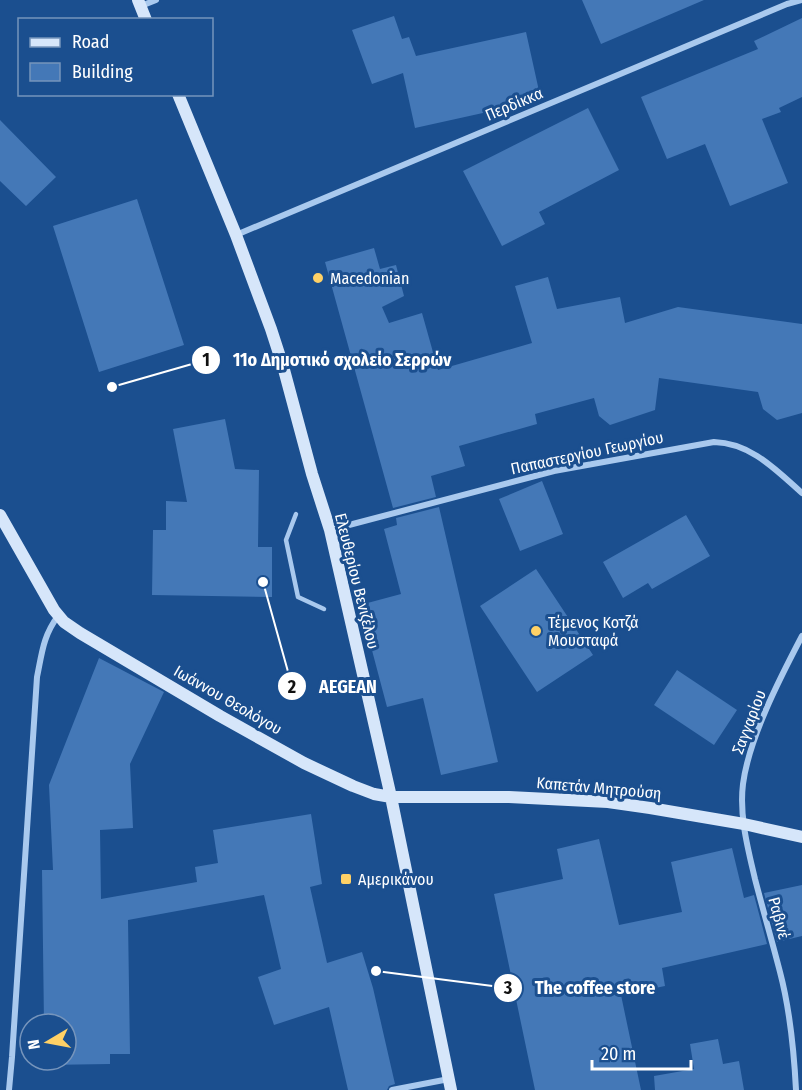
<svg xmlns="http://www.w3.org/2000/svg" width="802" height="1090" viewBox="0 0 802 1090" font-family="'Fira Sans Condensed',sans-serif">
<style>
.building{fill:#4478b7}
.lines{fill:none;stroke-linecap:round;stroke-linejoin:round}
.lane{stroke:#a9c9ee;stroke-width:4.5}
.street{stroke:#a9c9ee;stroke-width:6}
.secondary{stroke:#d6e6fa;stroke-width:12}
.poi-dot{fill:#ffd166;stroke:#1b4f8f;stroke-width:2}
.labels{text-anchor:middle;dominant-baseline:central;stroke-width:6;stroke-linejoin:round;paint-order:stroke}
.street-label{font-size:16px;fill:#fff;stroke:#1b4f8f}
.poi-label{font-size:16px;fill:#fff;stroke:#1b4f8f;text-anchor:start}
.leader{fill:none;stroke:#fff;stroke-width:2}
.callout-dot{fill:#fff;stroke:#1b4f8f;stroke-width:2}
.mark-label{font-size:18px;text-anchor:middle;font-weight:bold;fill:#111}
.callout-label{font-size:18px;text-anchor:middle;font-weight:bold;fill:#fff;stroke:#1b4f8f;stroke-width:6;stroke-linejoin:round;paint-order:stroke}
</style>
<rect width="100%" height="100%" fill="#1b4f8f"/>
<path class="building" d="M582,0H704L601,44Z
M394,16L402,39L409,37L416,56L526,32L541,100L415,128L403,73L372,84L352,30Z
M802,18V97L779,108L781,112L762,119L788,183L730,206L705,144L667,159L641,97L758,49L754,41Z
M588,108L619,170L539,212L545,224L502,246L463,171Z
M0,120L56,177L26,206L0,181Z
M137,199L184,345L99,372L53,226Z
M374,248L380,269L396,265L404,296L382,307L389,323L422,313L438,370L532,343L515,286L548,277L557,309L620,297L625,323L678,307L802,324V413L777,420L763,409L758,392L659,378L655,410L610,425L599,416L594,398L535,414L537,424L459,446L465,466L431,476L436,497L393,508L325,262Z
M225,419L235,469L259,470L258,547H272V597L152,595L153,530H166V501L187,502L173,429Z
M542,481L563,534L520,551L499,499Z
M439,507L498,762L441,775L423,698L387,707L360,605L401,594L384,529L397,525L396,518Z
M686,515L710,556L652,589L648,583L623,598L603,562Z
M536,569L593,655L537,692L480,606Z
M99,658L164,692L130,764L133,828L100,830L101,899L197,882L195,867L218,863L213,830L311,814L322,884L310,887L327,963L362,952L373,988L395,1084L389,1086L387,1090H348L329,1007L274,1025L258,977L281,969L264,895L128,920L130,1054H110V1064L45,1065V1060H66V1024H44L42,870H53L49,785Z
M677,670L737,710L714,745L654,705Z
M599,839L619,925L682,912L671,862L732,848L744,898L754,895L767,944L662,968L665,986L621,995L641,1090H535L494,894L563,879L557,849Z
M802,885V936L777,942L764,893Z
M718,1039L723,1064L739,1061L744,1090H655L654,1076L694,1069L690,1044Z"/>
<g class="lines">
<path class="lane" d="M296,514L286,540L298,597L324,609"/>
<path class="street" d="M141,6L156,0
M236,235L787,4L802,0
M330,530L554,471L714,442C751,443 776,470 802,493
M9,1090L12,1057L37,677C42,653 43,636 58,616
M392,1090L449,1079
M796,1090C794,1051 790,1010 780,972C772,941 763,910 755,879C748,849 739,816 743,784C749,738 780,678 802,636"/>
<path class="secondary" d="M138,0L146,20
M178,94L236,235L271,329L283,366L312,474L330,530L391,797L451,1090
M0,515L54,610L64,622L80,633L220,716L304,763L353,786L374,794L391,797H509L608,802L650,808L744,824L802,837"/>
</g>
<g class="poi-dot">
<circle cx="318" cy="278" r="6"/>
<circle cx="536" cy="631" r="6"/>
<rect x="340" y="873" width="12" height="12" rx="3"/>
</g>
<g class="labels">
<g class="street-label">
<text transform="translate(514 104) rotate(-23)">Περδίκκα</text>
<text transform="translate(587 453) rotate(-12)">Παπαστεργίου Γεωργίου</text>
<text transform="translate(357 581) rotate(76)">Ελευθερίου Βενιζέλου</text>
<text transform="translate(228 700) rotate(30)">Ιωάννου Θεολόγου</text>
<text transform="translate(749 722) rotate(-69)">Σαγγαρίου</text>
<text transform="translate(599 788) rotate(5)">Καπετάν Μητρούση</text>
<text transform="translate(779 918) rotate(75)">Ραβινέ</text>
</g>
<g class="poi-label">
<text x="330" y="278">Macedonian</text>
<text x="548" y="622">Τέμενος Κοτζά<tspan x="548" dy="18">Μουσταφά</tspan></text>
<text x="358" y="879">Αμερικάνου</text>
</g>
</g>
<path class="leader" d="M112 387L206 360M263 582L292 686M376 971L508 988"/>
<g class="callout-dot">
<circle cx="112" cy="387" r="6"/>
<circle cx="263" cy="582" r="6"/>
<circle cx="376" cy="971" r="6"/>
<circle cx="206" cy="360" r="15"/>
<circle cx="292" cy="686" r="15"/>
<circle cx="508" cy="988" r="15"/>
</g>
<g class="mark-label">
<text x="206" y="366">1</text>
<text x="292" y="693">2</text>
<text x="508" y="994">3</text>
</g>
<g class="callout-label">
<text x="342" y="366">11ο Δημοτικό σχολείο Σερρών</text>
<text x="348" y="693">AEGEAN</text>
<text x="595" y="994">The coffee store</text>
</g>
<rect x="18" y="18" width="195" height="78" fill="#1b4f8f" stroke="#7695bc" stroke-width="1.5"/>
<rect x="30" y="38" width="30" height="9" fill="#d6e6fa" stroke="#7695bc" stroke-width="1.5"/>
<text x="72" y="48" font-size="18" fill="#ffffff">Road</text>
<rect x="30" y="63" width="30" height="18" fill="#4478b7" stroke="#7695bc" stroke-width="1.5"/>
<text x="72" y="78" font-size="18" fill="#ffffff">Building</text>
<g transform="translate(48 1042) rotate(260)"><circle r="28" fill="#1b4f8f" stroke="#7695bc" stroke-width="1.5"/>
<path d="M0-4.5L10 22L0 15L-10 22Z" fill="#ffd166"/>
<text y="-9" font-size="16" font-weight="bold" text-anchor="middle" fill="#ffffff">N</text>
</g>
<path d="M592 1060v9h99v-9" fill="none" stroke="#ffffff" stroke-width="3"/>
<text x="601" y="1060" font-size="18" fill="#ffffff" stroke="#1b4f8f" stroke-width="4.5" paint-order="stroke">20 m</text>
</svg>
